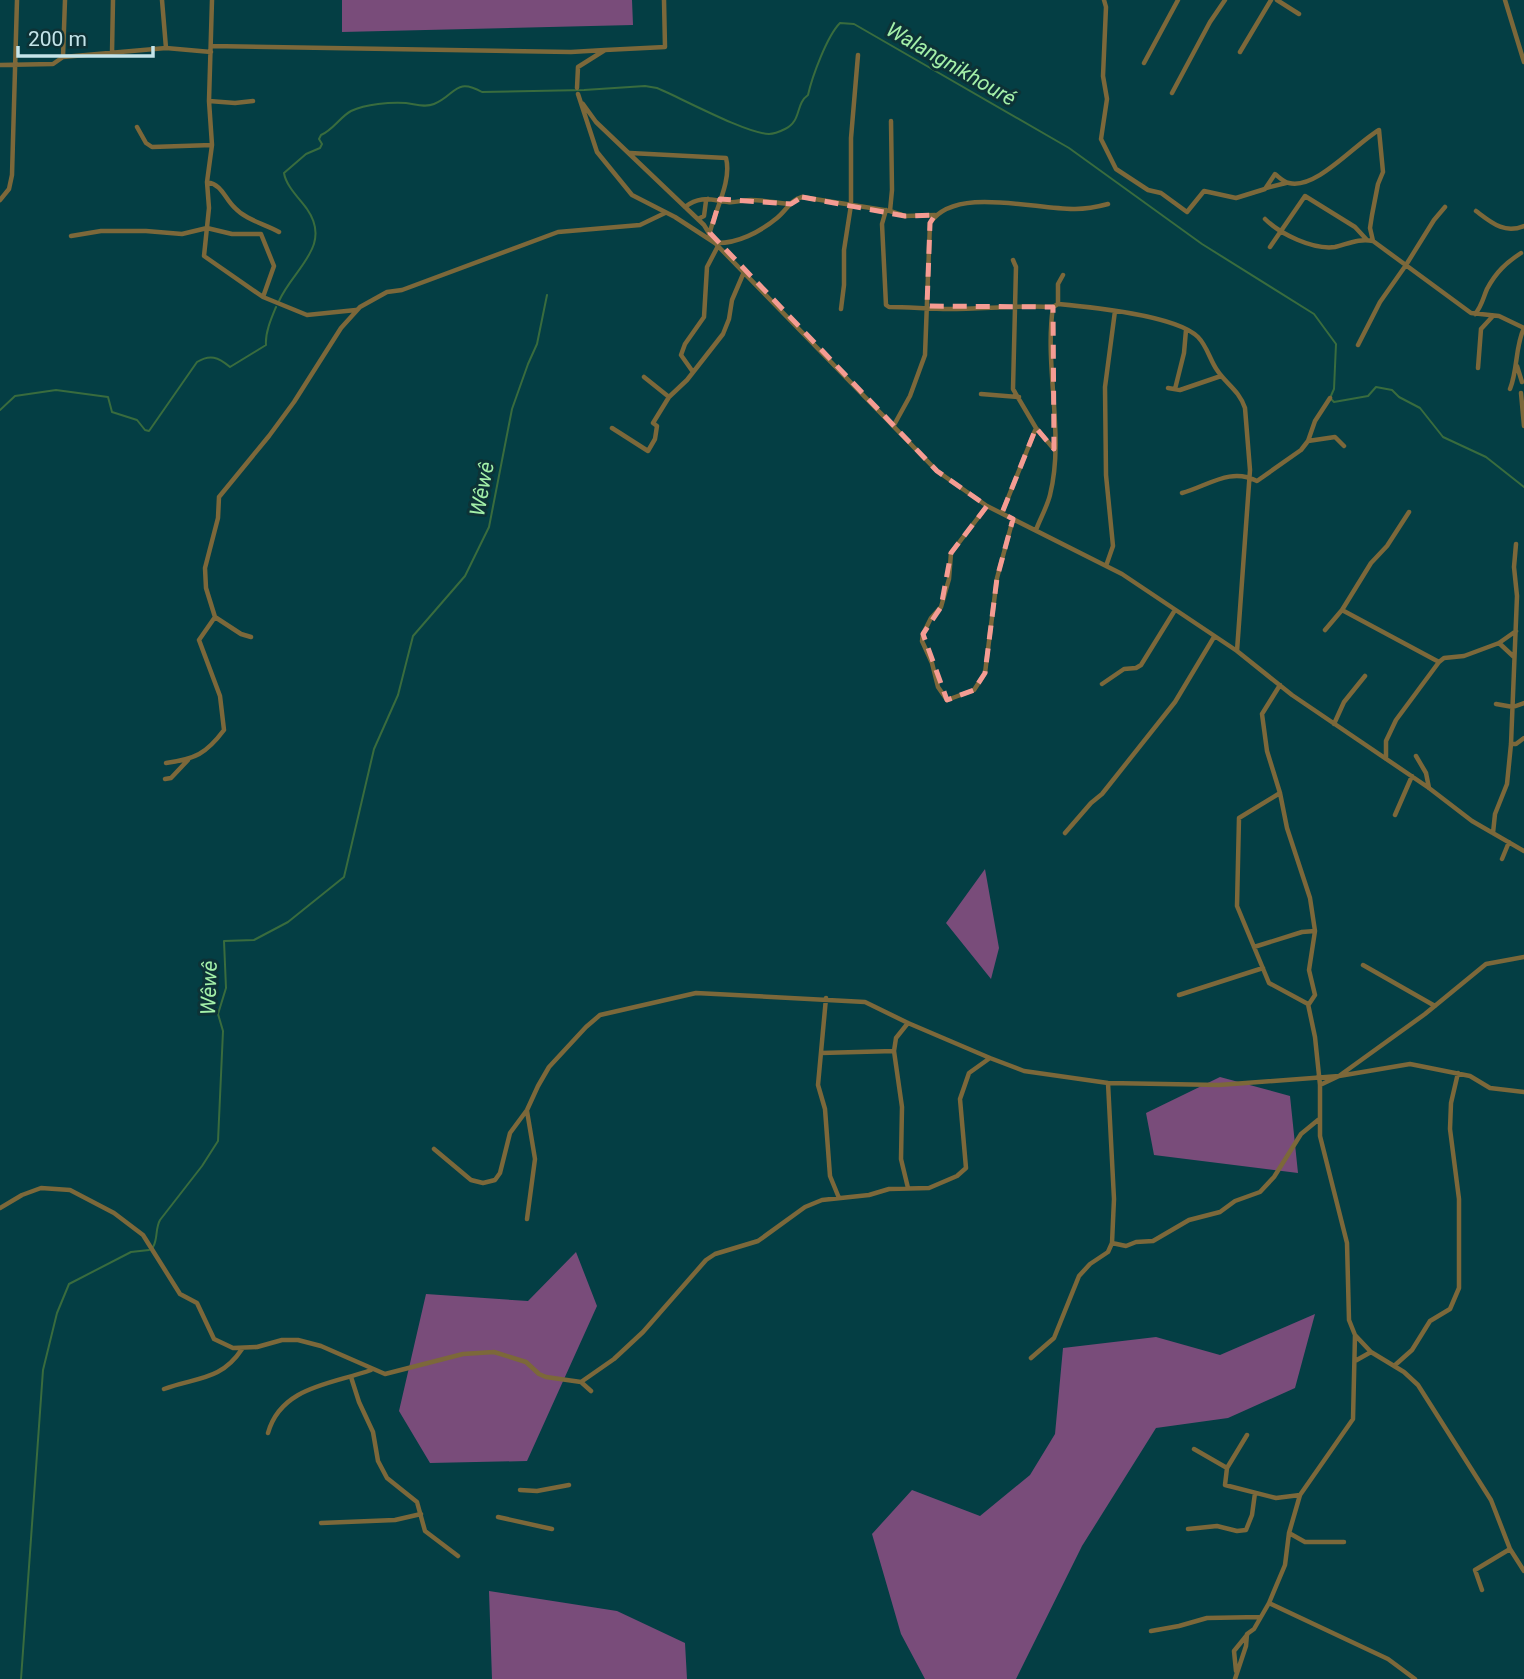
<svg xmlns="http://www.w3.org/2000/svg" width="1524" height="1679" viewBox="0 0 1524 1679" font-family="Roboto,sans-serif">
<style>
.green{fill:#794c7a}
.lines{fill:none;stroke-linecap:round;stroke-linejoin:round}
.stream{stroke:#396c3e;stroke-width:2}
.minor{stroke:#7c683a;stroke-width:4.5}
.marked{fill:none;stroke:#f59c93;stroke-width:5;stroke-dasharray:14 9;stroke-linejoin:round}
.labels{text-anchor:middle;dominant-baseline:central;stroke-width:6;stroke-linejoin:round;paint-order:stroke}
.water-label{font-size:21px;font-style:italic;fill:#a4f0a9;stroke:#0d3236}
</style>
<rect width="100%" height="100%" fill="#043e44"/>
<path class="green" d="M342,0H632L633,25L342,32Z
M985,869L999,948L991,979L946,923Z
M1220,1077L1290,1096L1298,1173L1154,1155L1146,1113Z
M576,1252L597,1306L527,1461L430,1463L399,1411L426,1294L528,1301Z
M1315,1314L1295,1388L1228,1418L1156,1428L1082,1546L1016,1679H925L901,1634L872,1534L912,1490L980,1516L1030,1475L1055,1434L1063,1348L1156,1337L1220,1355Z
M489,1591L617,1611L685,1643L687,1679H492Z"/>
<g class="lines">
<path class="stream" d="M279,301C293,269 333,246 307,209C299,198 286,186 284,173L306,154L320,148L322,144L319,139L321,135C333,130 340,117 351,111C366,104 390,102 406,103C415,104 425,108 434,104C456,95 455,77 482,92L584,90L645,86L657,88C683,99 745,133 769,134C773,134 781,131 785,129C802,121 795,104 808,95C812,77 827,36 840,23L854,24L1069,148L1202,244L1314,314L1336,344L1334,389L1330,398L1334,402L1368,396L1376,387L1392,390L1399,397L1420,408L1443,437L1486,457L1524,487
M0,410L15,396L56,390L108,397L112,412L137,420L145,430L149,431L197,362C210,354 218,357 230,367L266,345C265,333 271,319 276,307
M153,1247C158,1239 155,1229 160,1220L202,1166L218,1141L223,1031L218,1014L226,988L224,941L254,940L288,922L344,877L374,749L398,695L413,636L465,576L489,527L512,409L528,364L537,344L547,295
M21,1679L43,1370L57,1313L69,1284L131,1252L149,1250"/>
<path class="minor" d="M162,0L166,48
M212,0L209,101L212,145L207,182L209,208L204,256L263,297L307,315L356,310
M1104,0L1106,7L1103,76L1107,99L1101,139L1116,169L1148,190L1161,193L1187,212L1204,191L1236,198L1265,189L1275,174C1279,177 1283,182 1289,183C1316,190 1355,144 1379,130L1383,172L1378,184L1372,215L1370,228L1373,241
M1277,0L1299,14
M1505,0L1524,62
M211,46L571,52L605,50
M1240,52L1271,0
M112,53L113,0
M63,57L166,48L211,52
M1144,63L1178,0
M0,65L53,64L63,57L65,0
M577,88L578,67L605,50L665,47L664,0
M1172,93L1210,22L1225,0
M578,94L597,152L632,195L675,217L715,243L937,471L987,506L1122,574L1237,651L1292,695L1429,788L1472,821L1524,851
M209,101L235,103L253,101
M583,104L596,122L704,225L715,243C737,244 760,232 777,218C787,210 790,200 802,197L890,211L905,216L935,215
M137,127L146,143L152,147L212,145
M630,153L726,158C732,181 715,210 710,232
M207,182C223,185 224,198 235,208C246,220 265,224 279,232
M1266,188L1286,183
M0,200L9,189L12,175L17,0
M685,207C700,195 711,200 728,202C735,203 743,200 751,200C764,200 778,203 791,204
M886,210L882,224L886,305L889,307C909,307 929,309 949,309C984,309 1018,305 1053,307L1058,304C1090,307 1176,315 1198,337C1207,346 1210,360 1217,370C1226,384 1239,390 1245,408L1250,470L1237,651
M890,211L892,190L891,121
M1476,211C1492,223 1504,234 1524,226
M698,219L704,216L706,201L708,199
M1265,219C1280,234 1313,250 1335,247C1348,244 1359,238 1373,241L1471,313L1499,316L1524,328
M71,236L101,231H146L182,234L207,228L232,234H261L274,266L263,297
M1270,247L1305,196L1355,227L1367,240
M1013,260L1016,267L1013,389L1036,428L1053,448
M1058,304V284L1063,275
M841,309L844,285V250L851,205V138L858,55
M1475,314C1482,306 1483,298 1487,289C1496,272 1506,263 1521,253
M1358,345L1380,302L1406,265L1434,220L1445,207
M1517,366L1522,382
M1478,368L1481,329L1492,317
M693,372L681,355L685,344L704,317L707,267L718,246
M644,377L669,397
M1168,388L1180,390L1221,376
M1175,389L1184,353L1186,330
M1510,389C1518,369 1515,347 1524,328
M1521,393L1524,426
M981,394L1019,397
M894,425L910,396L925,355L930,223C955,185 1036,210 1075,209C1086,209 1097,207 1108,204
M612,428L648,451L655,439L657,426L653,423L669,397L687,380L723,334L729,319L732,300L744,272
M1308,441L1335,437L1344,446
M1182,493C1208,486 1230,467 1257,481L1301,450L1308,441L1315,421L1330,398
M987,506L951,553L949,579L941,607L931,618L923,634L922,641L932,663L938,687L947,700L974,690L985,673L997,578L1013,519
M1002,513L1036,428
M1036,530C1040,519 1047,507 1050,495C1065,436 1044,367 1053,307
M1106,566L1113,546L1106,475L1105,387L1115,311
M1342,610L1439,662L1444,658L1464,656L1499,643L1516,631
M215,617L241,634L251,637
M1325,630L1342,610L1371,563L1387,546L1409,512
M1499,643L1514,657
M1102,684L1124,669L1136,668L1141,665L1175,610
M1280,685L1262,714L1267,751L1280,793L1287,828L1310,898L1315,931L1309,970L1315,995L1309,1004
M1496,704L1513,707L1524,703
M1334,724L1344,702L1365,676
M1511,744H1516L1524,738
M1416,756L1426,773L1429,788
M1386,759V741L1396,720L1439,662
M166,763C195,759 206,754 224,730L220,696L199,640L215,617L206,588L205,568L218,518L219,497L269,436L294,402L341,328L360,307L387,292L402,290L558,232L640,225L665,213
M165,779L171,778L188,760
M1280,793L1239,818L1237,906L1269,983L1308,1004L1315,1037L1320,1085
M1395,815L1412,776
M1065,833L1091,803L1102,794L1175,702L1214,637
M1493,833L1495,814L1507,784L1511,744L1517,596L1514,567L1516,544
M1502,859L1509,842
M1254,947L1302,932L1315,931
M1524,957L1486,964L1425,1014L1339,1076L1320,1085V1136L1347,1243L1349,1320L1355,1335L1371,1352L1404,1372L1418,1385L1491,1500L1510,1549L1524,1571
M1363,965L1435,1006
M1179,995L1263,968
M826,998L818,1085L825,1109L830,1176L839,1198
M821,1053L894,1051
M434,1149L471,1180L483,1183L495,1180L500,1173L510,1133L527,1110L538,1086L549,1067L586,1027L600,1015L696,993L865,1002L908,1023L990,1058
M908,1188L901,1159L902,1107L894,1051L896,1038L908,1023
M0,1208L22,1195L41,1188L70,1190L114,1213L143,1235L180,1294L197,1303L214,1339L233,1348L257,1347L282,1340H298L321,1346L385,1374L463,1354L494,1352L526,1362L539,1374L546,1377L581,1382L614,1359L643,1332L706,1260L715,1254L758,1241L805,1207L822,1200L869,1195L889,1189L929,1188L957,1176L966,1168L960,1099L969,1073L990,1058L1024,1071L1108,1083L1219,1085L1339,1076L1410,1064L1470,1076L1490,1088L1524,1092
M527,1219L535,1159L527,1111
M1112,1243L1126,1246L1136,1242L1153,1241L1189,1220L1220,1212L1235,1201L1260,1192L1274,1177L1301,1134L1318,1120
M1031,1358L1054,1338L1079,1276L1090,1264L1108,1252L1112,1243L1114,1199L1108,1083
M1355,1361L1371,1352
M1394,1366L1412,1350L1430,1321L1450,1309L1459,1288V1199L1450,1129L1451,1103L1458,1073
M351,1377L359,1402L373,1432L378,1461L387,1478L417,1502L425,1531L458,1556
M581,1382L591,1391
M164,1389C196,1377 221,1381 242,1349
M268,1433C281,1386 333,1384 371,1370
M1247,1435L1227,1468L1225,1485L1276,1498L1300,1495
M1194,1449L1227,1468
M520,1490L537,1491L569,1485
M498,1517L552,1529
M321,1523L395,1520L421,1514
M1188,1529L1217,1526L1237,1531L1246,1530L1252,1515L1255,1493
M1289,1533L1305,1542H1344
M1482,1590L1475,1570L1510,1549
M1269,1603L1388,1659L1415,1679
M1151,1631L1179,1626L1207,1618L1260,1617
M1236,1671L1234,1651L1247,1635
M1235,1679L1246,1646L1247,1634L1254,1629L1269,1603L1285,1565L1289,1533L1300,1495L1353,1419L1355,1335"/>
</g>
<path class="marked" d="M802,197L905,216L935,215L930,223L927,306L1053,307L1054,449L1036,428L1002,513L1013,519L997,578L985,673L974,690L947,700L923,634L941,607L951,553L987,506L937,471L710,233L720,199L791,204Z"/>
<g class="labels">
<g class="water-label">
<text transform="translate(951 64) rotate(30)">Walangnikhouré</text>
<text transform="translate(482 489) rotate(-79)">Wêwê</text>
<text transform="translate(209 988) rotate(-88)">Wêwê</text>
</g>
</g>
<path d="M18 46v10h135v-10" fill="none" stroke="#c4e4e9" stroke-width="3.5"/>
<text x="28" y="46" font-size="21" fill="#c4e4e9" stroke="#0d3236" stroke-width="5" paint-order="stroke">200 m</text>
</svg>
